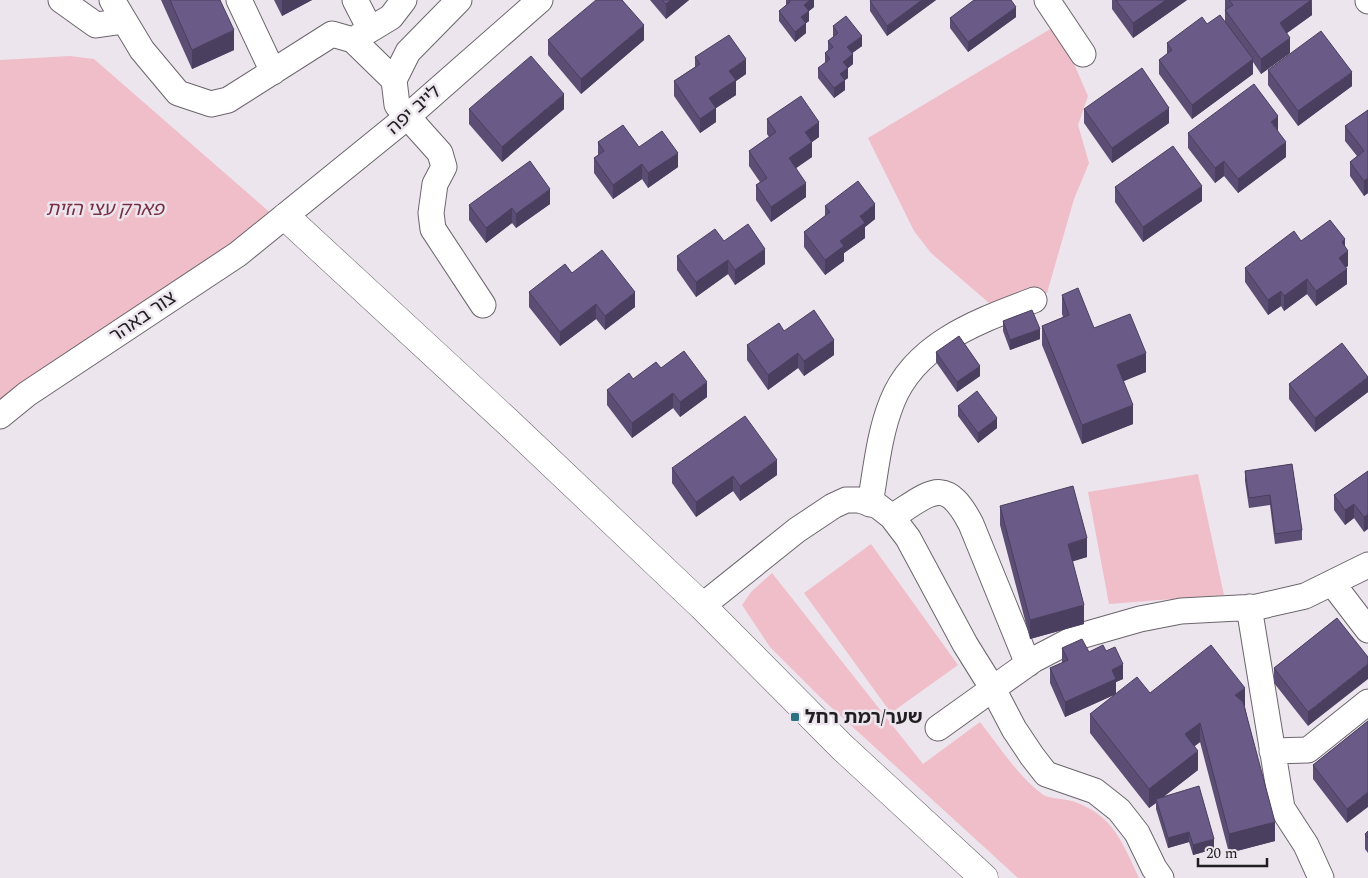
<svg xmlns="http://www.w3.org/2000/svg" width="1368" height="878" viewBox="0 0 1368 878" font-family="Spectral,'Noto Sans Hebrew',serif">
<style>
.green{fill:#f0bec8}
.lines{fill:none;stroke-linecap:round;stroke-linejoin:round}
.minor-casing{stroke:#6b656c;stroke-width:27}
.major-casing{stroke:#6b656c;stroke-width:29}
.minor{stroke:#fff;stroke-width:25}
.major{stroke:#fff;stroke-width:28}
.wall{fill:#5b4d74}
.shaded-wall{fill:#4a3f5e}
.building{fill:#6a5a87;stroke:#4a3f5e}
.poi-dot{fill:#2d7280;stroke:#ece5ed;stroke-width:2}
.labels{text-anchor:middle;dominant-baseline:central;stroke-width:5;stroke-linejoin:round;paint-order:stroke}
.street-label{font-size:19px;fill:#201e21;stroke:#ece5ed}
.park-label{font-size:19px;font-style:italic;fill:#793044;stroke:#ece5ed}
.poi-label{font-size:19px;font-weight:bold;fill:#201e21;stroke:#ece5ed;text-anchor:start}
</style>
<rect width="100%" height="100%" fill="#ece5ed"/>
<path class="green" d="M1057,25L1088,96L1078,125L1089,163L1074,199L1047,293L996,309L931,253L914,231L868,138Z
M70,56L94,59L274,216L0,417V60Z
M1198,474L1224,595L1109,604L1088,492Z
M871,544L958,665L891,713L804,593Z
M772,573L923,764L980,722C999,746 1017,775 1042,794C1051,800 1065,798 1075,802C1114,816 1123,844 1139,878H1018L821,698L770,647L742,605L751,592Z"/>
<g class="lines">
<g class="minor-casing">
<path id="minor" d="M61,0L96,25L124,21
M112,0L142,50L178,93L211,104L228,100L332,34L353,40L394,80
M239,0L273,72
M355,0L370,29
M459,0L408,52L394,80L397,105L440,153L444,167L435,184L431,213L433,229L483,305
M1047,0L1083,54
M1368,0V1
M353,40L391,17L404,0
M0,416L27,394L238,254L407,117L540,0
M870,504C876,470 879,434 892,402C915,343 979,321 1034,300
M892,517C930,493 945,474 971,524L1028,664
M1332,583L1368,630
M702,606L797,530L833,506L846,500H859L878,506L892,517L908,538L965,644L993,689L1014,729L1032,756L1046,774L1095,791L1119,810L1137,833L1154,868L1161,878
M1249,607L1282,808L1306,845L1321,878
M938,728L1033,660L1077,637L1140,619L1181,611L1257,607L1305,596L1368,565
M1272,751L1308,750L1368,702"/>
</g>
<g class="major-casing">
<path id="major" d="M286,217L509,423L702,606L842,747L984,878"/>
</g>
<use href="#minor" class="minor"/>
<use href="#major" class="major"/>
</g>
<path class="wall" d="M161,0H220L234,50L192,69Z
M274,0H312L282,16Z
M650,0H689L666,19Z
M786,0H814V7L809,11V21L806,23V33L795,42L779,21V11L786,6Z
M936,0L887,36L870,11V1Z
M1112,0H1187L1133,38L1112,9Z
M1225,0H1312V15L1287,33L1290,53L1261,74L1253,62V74L1192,119L1159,74V60L1167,54V43L1207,24L1225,23Z
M1016,17L968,52L950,28V18Z
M833,26L862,46L852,53L853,64L848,68V78L845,80V90L834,98L818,78V68L825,63V53L828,50V41L833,37Z
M548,40H644L581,94L548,55Z
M695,57L746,74L736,81V95L716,108V122L700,133L674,96V81L695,67Z
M1268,70L1352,86L1298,126L1268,85Z
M469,109H564L502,162L469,124Z
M1084,109L1169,123L1112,163L1084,123Z
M1368,110V193L1364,196L1350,176V162L1357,156L1345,141V126Z
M767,119L819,137L812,142V157L796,168L806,197L771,222L756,200V185L760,182L749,166V151L769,137L767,134Z
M1278,131L1286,157L1238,193L1224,176L1215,183L1188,148V133Z
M598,142L639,147L678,167L648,188L642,179L613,199L594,173V158L598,155Z
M1115,187L1202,201L1143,242L1115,202Z
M550,204L516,228L512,223L486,243L469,220V205Z
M825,206L875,219L865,227V238L844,253V261L825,275L804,247V232L825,216Z
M724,241L765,264L735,285L728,274L696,297L677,270V256Z
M1301,241L1345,246L1348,266L1346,267L1347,284L1316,306L1307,294L1284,311L1281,306L1268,315L1245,282V268Z
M572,273L635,307L605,330L596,319L560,346L529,307V292Z
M1062,295L1094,328L1146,372L1123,381L1133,424L1082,444L1042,345V326L1063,317L1062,314Z
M1003,321L1040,339L1010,350L1003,331Z
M784,331L834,355L804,376L798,368L768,390L747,360V345Z
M936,352L980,376L957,392L936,362Z
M633,379L707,397L680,417L673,408L632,438L607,405V390Z
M1289,384L1368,392L1315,432L1289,399Z
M958,406L997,428L978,443L958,416Z
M1292,464L1302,530V540L1275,544L1270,505L1249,508L1245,481V471Z
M672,468L777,475L740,501L733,491L696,517L672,483Z
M1368,471L1364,532L1354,518L1345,525L1334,510V495Z
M1000,506L1087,557L1072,561L1084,624L1030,639L1000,525Z
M1337,618L1308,726L1274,683V668Z
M1062,648L1089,652L1106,651L1123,679L1116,682V693H1150L1245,707L1275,841L1229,853L1200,742L1195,746L1198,770L1164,796L1214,849L1193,855L1189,842L1168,848L1156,809V803L1149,808L1090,733V714L1116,694L1065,717L1050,683V668L1062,663Z
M1368,721L1347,823L1313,779V765Z
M1368,831V853L1365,849V834Z"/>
<path class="shaded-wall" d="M282,0H312L282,16Z
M671,0H689L666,19V4Z
M810,0H814V7L809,11V21L801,27V17L804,5Z
M922,0H936L887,36V26Z
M1166,0H1187L1133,38V23Z
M1311,0L1312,15L1280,38V23Z
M1016,7V17L968,52V42Z
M806,23V33L795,42V32Z
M644,25V40L581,94V79Z
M234,30V50L192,69V50Z
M862,36V46L847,57V47Z
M1290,38V53L1261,74V59Z
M853,54V64L848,68V78L845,80V90L834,98V88L840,74L843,62Z
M746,59V74L736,81V95L716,108V122L700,133V119L709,98L729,71Z
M1253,59V74L1192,119V105Z
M1352,72V86L1298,126V111Z
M564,94V109L502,162V147Z
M1169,108V123L1112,163V148Z
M1278,116V131L1271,122Z
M819,122V137L805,147V132Z
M812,142V157L789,173V158Z
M1286,142V157L1238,193V179Z
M678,153V167L648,188V173Z
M1224,161V176L1215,183V168Z
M642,164V179L613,199V185Z
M1368,178V193L1364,196V181Z
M806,183V197L771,222V207Z
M1202,186V201L1143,242V227Z
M550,189V204L516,228V214Z
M875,204V219L865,227V238L844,253V261L825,275V260L860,216Z
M512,208V223L486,243V228Z
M1345,239V253L1348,251V266L1339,272V258L1342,242Z
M765,249V264L735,285V270Z
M728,260V274L696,297V282Z
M1347,269V284L1316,306V291Z
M1307,279V294L1284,311V296Z
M1281,291V306L1268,315V300Z
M635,292V307L605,330V316Z
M596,304V319L560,346V332Z
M1040,329V339L1010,350V340Z
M834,340V355L804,376V361Z
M798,353V368L768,390V375Z
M1146,353V372L1117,384V365Z
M980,366V376L957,392V382Z
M1368,377V392L1315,432V418Z
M707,382V397L680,417V402Z
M673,393V408L632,438V423Z
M1133,405V424L1082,444V425Z
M997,418V428L978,443V433Z
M777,460V475L740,501V486Z
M733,476V491L696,517V502Z
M1354,504V518L1345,525V510Z
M1368,514V529L1364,532V517Z
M1087,538V557L1068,563V544Z
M1084,605V624L1030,639V620Z
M1123,664V679L1116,682V694L1065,717V702L1112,670Z
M1368,664V679L1308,726V712Z
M1245,688V707L1235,695Z
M1200,723V742L1185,753V734Z
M1198,751V770L1157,802L1156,799V803L1149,808V789Z
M1368,792V807L1347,823V809Z
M1275,822V841L1229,853V834Z
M1189,832V842L1168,848V838Z
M1214,839V849L1193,855V845Z"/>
<path class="building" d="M170,0H220L234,30L192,50Z
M596,0H622L644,25L581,79L548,40Z
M662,0H671L666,4Z
M789,0H810L804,5L809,11L801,17L806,23L795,32L779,11L790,2Z
M871,0H922L887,26L870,1Z
M974,0H1011L1016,7L968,42L950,18Z
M1116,0H1166L1133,23Z
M1229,0H1311L1280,23L1290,38L1261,59L1225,10L1233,5Z
M1220,15L1253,59L1192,105L1159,60L1172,50L1167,43L1202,17L1207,24Z
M846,16L862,36L847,47L853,54L843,62L848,68L840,74L845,80L834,88L818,68L830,59L825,53L833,47L828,41L838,33L833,26Z
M1321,31L1352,72L1298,111L1268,70Z
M729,35L746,59L729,71L736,80L709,98L716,108L700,119L674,81L700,64L695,57Z
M531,56L564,94L502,147L469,109Z
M1142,68L1169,108L1112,148L1084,109Z
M1254,84L1278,116L1271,122L1286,142L1238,179L1224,161L1215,168L1188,133Z
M801,96L819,122L805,132L812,142L789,158L806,183L771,207L756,185L767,178L749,151L776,132L767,119Z
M1368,110V178L1364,181L1350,162L1364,151L1345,126Z
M623,125L639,147L662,131L678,153L648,173L642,164L613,185L594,158L604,151L598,142Z
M1173,146L1202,186L1143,227L1115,187Z
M530,161L550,189L516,214L512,208L486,228L469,205Z
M858,181L875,204L860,216L865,223L840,241L844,246L825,260L804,232L830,212L825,206Z
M1330,220L1345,239L1342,242L1348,251L1339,258L1347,269L1316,291L1307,279L1284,296L1281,291L1268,300L1245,268L1294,231L1301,241Z
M748,224L765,249L735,270L728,260L696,282L677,256L715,229L724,241Z
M602,250L635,292L605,316L596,304L560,332L529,292L565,264L572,273Z
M1078,288L1094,328L1130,314L1146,353L1117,365L1133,405L1082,425L1042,326L1069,315L1062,295Z
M814,310L834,340L804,361L798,353L768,375L747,345L779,323L784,331Z
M1032,310L1040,329L1010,340L1003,321Z
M959,336L980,366L957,382L936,352Z
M1342,343L1368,377L1315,418L1289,384Z
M684,351L707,382L680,402L673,393L632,423L607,390L629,373L633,379L656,362L661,368Z
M977,391L997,418L978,433L958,406Z
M745,416L777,460L740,486L733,476L696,502L672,468Z
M1292,464L1302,530L1275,534L1270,495L1249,498L1245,471Z
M1368,471V514L1364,517L1354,504L1345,510L1334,495Z
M1073,486L1087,538L1068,544L1084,605L1030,620L1000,506Z
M1337,618L1368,657V664L1308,712L1274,668Z
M1082,639L1089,652L1103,645L1106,651L1115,647L1123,664L1112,670L1116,679L1065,702L1050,668L1068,660L1062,648Z
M1211,645L1245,688L1235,695L1243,702L1275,822L1229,834L1200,723L1185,734L1198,751L1149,789L1090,714L1137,677L1150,693Z
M1368,721V792L1347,809L1313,765Z
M1199,786L1214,839L1193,845L1189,832L1168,838L1156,799Z
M1368,831V838L1365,834Z"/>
<rect class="poi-dot" x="790" y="712" width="10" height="10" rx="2.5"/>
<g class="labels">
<g class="street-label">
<text transform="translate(414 110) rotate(-41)">לייב יפה</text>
<text transform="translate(143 317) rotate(-34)">צור באהר</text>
</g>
<g class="park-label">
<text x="105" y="209">פארק עצי הזית</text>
</g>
<g class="poi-label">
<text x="805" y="717">שער/רמת רחל</text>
</g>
</g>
<path d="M1198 858v8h69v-8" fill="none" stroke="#201e21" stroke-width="2.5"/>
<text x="1206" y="858" font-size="15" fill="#201e21" stroke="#ece5ed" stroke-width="4" paint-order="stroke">20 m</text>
</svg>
